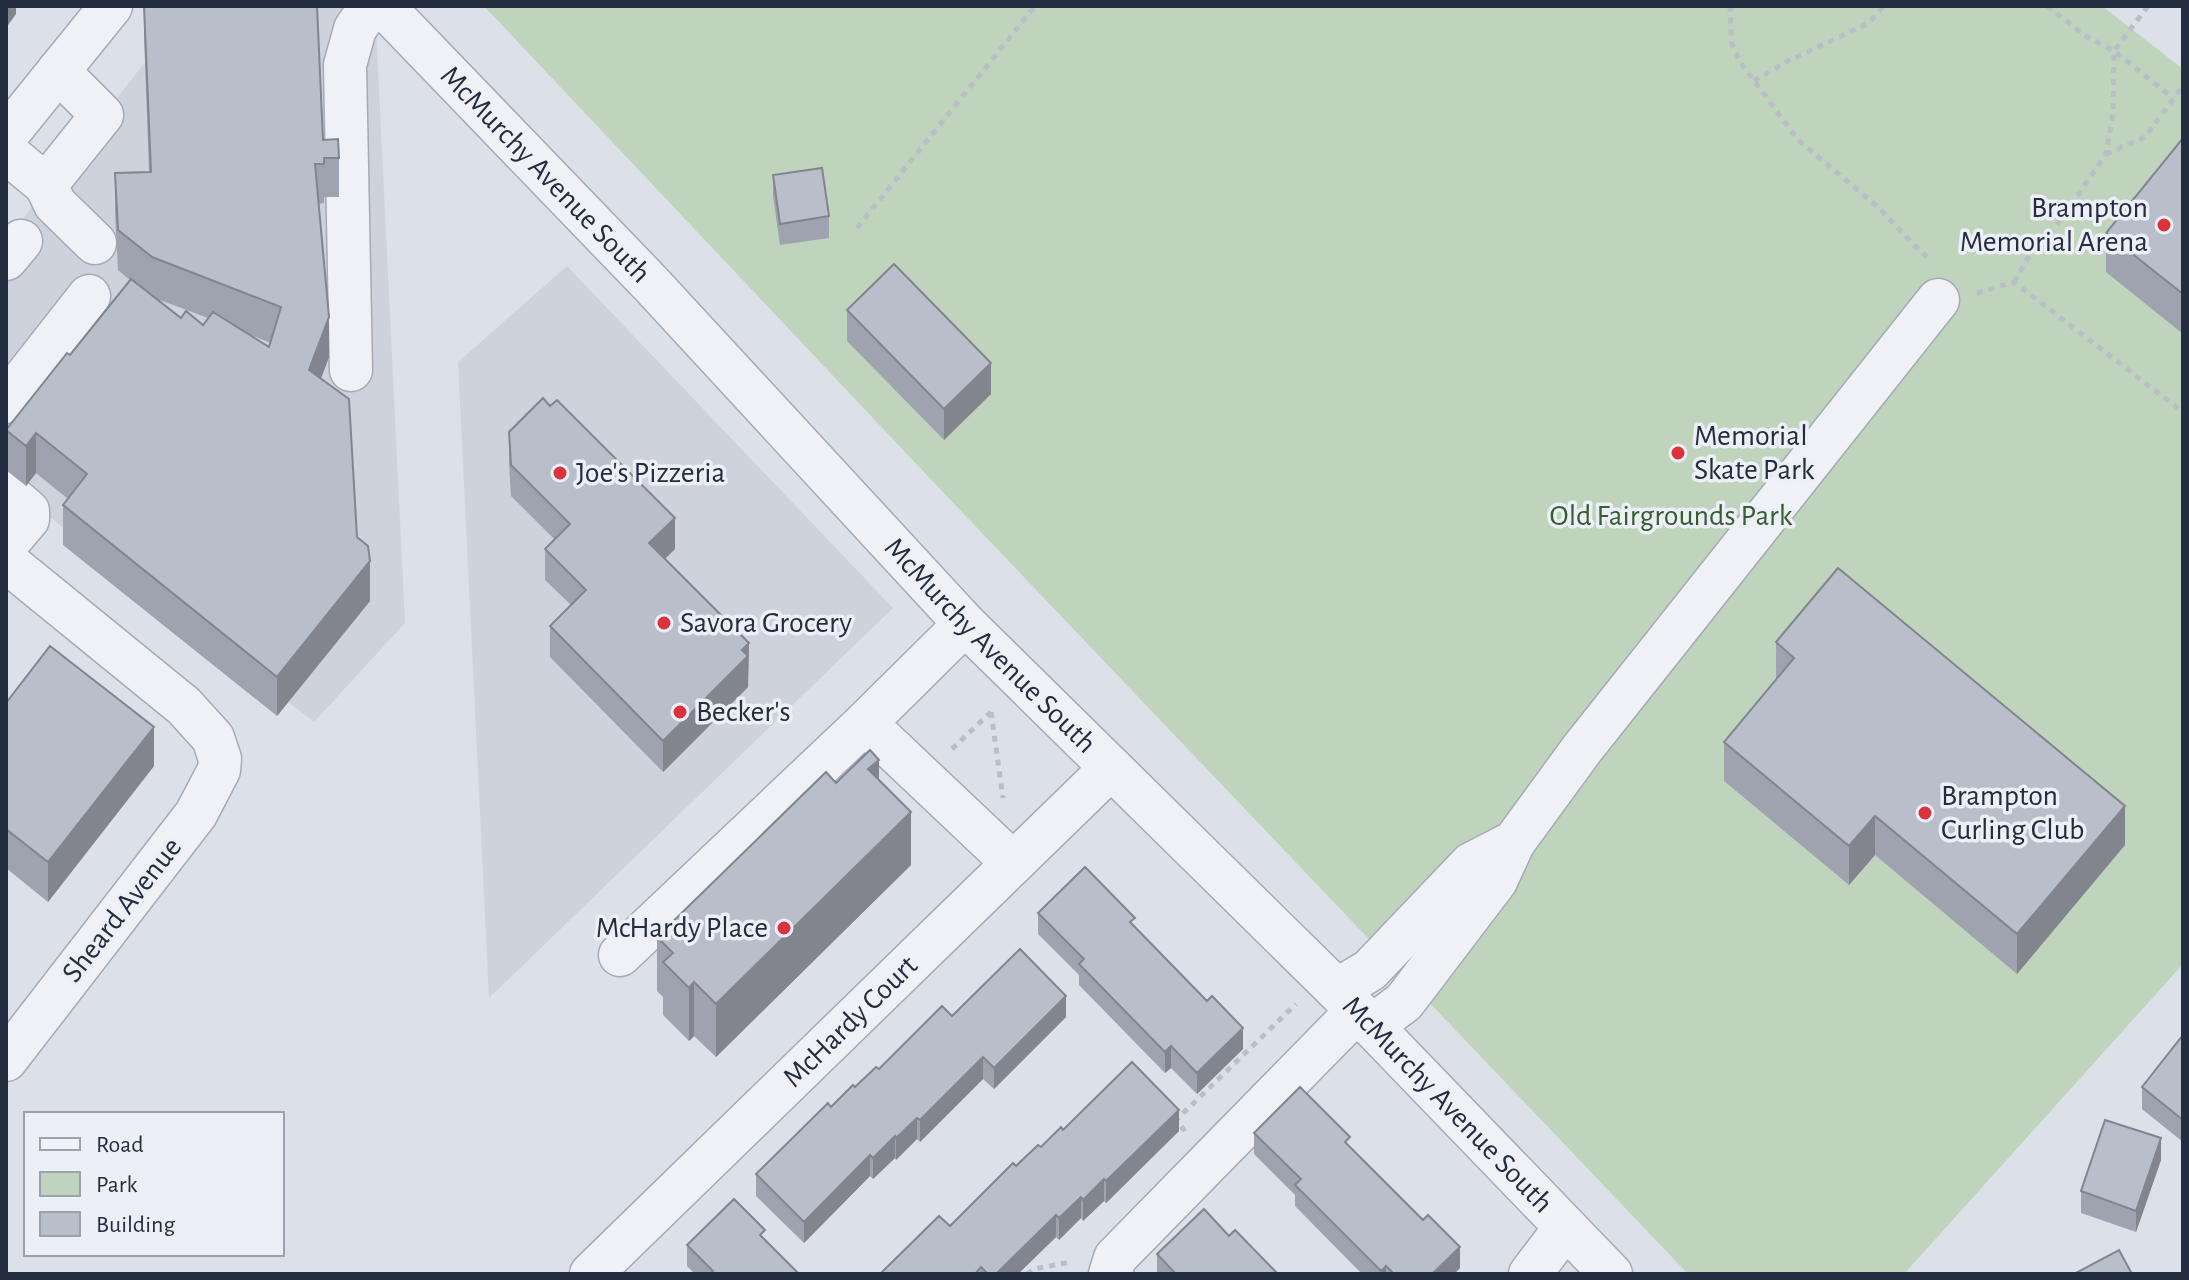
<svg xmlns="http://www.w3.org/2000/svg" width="2189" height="1280" viewBox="0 0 2189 1280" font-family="'Alegreya Sans',sans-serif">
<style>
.built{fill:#ced2dd}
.green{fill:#c0d3bc}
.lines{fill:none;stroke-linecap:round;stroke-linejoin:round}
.minor-casing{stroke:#a5aab6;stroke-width:45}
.path{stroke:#babec7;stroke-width:5;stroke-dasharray:6 6;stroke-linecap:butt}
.minor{stroke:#eff1f6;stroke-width:42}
.wall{fill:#9fa3af;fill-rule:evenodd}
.shaded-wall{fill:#82858e}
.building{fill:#b9becb;stroke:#82858e;stroke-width:2}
.poi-dot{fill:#db333d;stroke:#eceff6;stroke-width:3}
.labels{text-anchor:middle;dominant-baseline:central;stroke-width:7;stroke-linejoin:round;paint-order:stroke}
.street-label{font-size:30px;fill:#242c40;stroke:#eceff6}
.poi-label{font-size:30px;fill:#242c40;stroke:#eceff6;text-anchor:start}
.park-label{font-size:30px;fill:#355d30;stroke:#eceff6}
</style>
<rect width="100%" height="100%" fill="#dce0e8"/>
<path class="built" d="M189,6H352L376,28L405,623L314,722L6,483V240Z
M567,266L893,608L489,998L458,362Z"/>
<path class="green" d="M484,6H2102L2183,69V964L1904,1274H1688L922,470Z"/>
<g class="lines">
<g class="minor-casing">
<g id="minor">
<path id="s1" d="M383,6L651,284L965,624L1337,990L1611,1274"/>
<path d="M6,136L111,6"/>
<path d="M6,152L46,185L102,115L58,71"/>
<path d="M46,185L55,204L95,243"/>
<path d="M6,259L21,241"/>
<path d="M351,370L345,65L355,29L371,6"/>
<path d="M6,402L89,296"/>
<path d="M6,492L28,511V519L6,545"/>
<path d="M6,561L184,706L213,738L220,759L219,770L196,814L6,1060"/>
<path d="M865,723L1013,863"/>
<path d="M620,955L865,723L965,624"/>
<path d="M1337,990L1370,970L1471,864L1514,842"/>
<path d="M1372,1026L1404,1002L1496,881L1514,842L1582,749L1938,300"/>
<path id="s2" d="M591,1274L1111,768"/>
<path d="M1110,1274L1115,1258L1357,1011"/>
<path d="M1530,1274L1565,1228"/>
</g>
</g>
<path class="path" d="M1732,6L1730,10L1732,44L1740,62L1798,140L1878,207L1918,249L1931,260
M2047,6L2084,35L2114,51L2173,98
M1754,81L1786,62L1869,23L1883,6
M2106,154L2145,137L2183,86
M857,228L1035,6
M2014,282L2033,249L2055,228L2106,154L2113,113L2114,51L2148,6
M1977,293L2014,282L2183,412
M991,712L1003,798
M952,749L991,712
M1185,1131L1176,1120L1296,1004
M1027,1274L1034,1269L1071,1262"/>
<use href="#minor" class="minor"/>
</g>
<path class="wall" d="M144,6L323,140L339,158V197H324V203L319,204L329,357L321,379L370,601L277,716L63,545V505L68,499L36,473L26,486L6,470V430L70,355L130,280L118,270L115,213V173L149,172L144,35ZM157,299L208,318L203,325L181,318ZM248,334L271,343L269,347Z
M2183,138V334L2106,272V233Z
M773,175L829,216V238L780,245L773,196Z
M847,310L991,394L944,440L847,341Z
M509,432L675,549L665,559L749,643L748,687L663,772L550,657V626L571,605L545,580V549L555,540L511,496L509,463Z
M1776,642L2125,845L2017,974L1875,855L1849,885L1724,781V742L1776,680Z
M6,703L154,766L48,902L6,868Z
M879,780L911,865L716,1057L694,1036L689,1041L663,1015V997L657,991V937L836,783Z
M1038,913L1135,927L1243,1049L1197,1094L1171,1068L1165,1073L1079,985V975L1038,934Z
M952,1016L1066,1017L994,1089L983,1079L920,1142L917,1139L896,1160L895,1158L873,1179L870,1176L804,1243L756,1196V1174L831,1107L879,1069Z
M2183,1035V1142L2142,1109V1087Z
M1063,1130L1179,1131L1106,1203L1104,1201L1083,1221L1081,1218L1059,1240L1056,1237L1018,1274H880L950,1226L1016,1166Z
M1254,1133L1350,1147L1460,1268L1454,1274H1362L1295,1206V1195L1254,1154Z
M2161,1160L2136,1232L2081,1213V1191Z
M1229,1236L1278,1274H1157V1254Z
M765,1239L799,1274H695L687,1266V1245Z"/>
<path class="shaded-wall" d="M6,6H16V14L6,28Z
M329,317V357L309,410V370Z
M991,363V394L944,440V409Z
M36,433V473L26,486V446Z
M675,518V549L649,574V543Z
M370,561V601L277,716V677Z
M749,643L748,687L663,772V741Z
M154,727V766L48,902V862Z
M879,760V813L868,769Z
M2125,806V845L2017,974V934Z
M911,812V865L716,1057V1004Z
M1875,816V855L1849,885V846Z
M694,982V1036L689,1041V988Z
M1066,996V1017L994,1089V1068Z
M1243,1028V1049L1197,1094V1073Z
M1171,1046V1068L1165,1073V1052Z
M983,1057V1079L920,1142V1120Z
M1179,1110V1131L1106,1203V1181Z
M917,1118V1139L896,1160V1138Z
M895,1136V1158L873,1179V1158Z
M2161,1138V1160L2136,1232V1211Z
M870,1155V1176L804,1243V1222Z
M1104,1179V1201L1083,1221V1200Z
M1081,1197V1218L1059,1240V1218Z
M1056,1215V1237L1018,1274H996Z
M1460,1247V1268L1454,1274H1432Z
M1386,1266V1274H1381V1271Z"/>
<path class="building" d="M144,6H317L323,140L338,139L339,158H324V164H315L329,317L309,370L349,399L357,537L368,546L370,561L277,677L63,505L87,474L36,433L26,446L6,430L67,353L70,355L131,279L181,318L186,311L203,325L213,312L269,347L281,307L152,257L118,230L115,173L151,172Z
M2183,138V294L2106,233Z
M822,168L829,216L780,224L773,175Z
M894,264L991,363L944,409L847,310Z
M543,398L550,406L557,400L675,518L649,543L749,643L742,650L748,656L663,741L550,626L586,590L545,549L570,524L511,465L509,432Z
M1838,568L2125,806L2017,934L1875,816L1849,846L1724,742L1794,658L1776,642Z
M50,646L154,727L48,862L6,829V703Z
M870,750L879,760L868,769L911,812L716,1004L694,982L689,988L663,962L673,953L657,937L826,772L836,783Z
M1085,867L1135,918L1130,922L1207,1001L1212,996L1243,1028L1197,1073L1171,1046L1165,1052L1079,964L1084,959L1038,913Z
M1020,949L1066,996L994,1068L983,1057L920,1120L917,1118L896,1138L895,1136L873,1158L870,1155L804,1222L756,1174L828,1103L831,1107L853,1085L855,1087L876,1067L879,1069L942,1006L952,1016Z
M2183,1035V1120L2142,1087Z
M1132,1062L1179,1110L1106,1181L1104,1179L1083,1200L1081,1197L1059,1218L1056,1215L996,1274H988L981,1267L975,1274H880L939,1216L950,1226L1013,1163L1016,1166L1038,1145L1041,1147L1061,1127L1063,1130Z
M1300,1087L1350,1137L1345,1142L1423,1220L1428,1215L1460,1247L1432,1274H1394L1386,1266L1381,1271L1295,1185L1301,1179L1254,1133Z
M2105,1120L2161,1138L2136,1211L2081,1191Z
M734,1199L765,1230L760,1235L799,1274H710L713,1271L687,1245Z
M1204,1209L1229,1236L1235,1230L1278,1274H1176L1157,1254Z
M2119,1250L2132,1274H2074Z"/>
<g class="poi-dot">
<circle cx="2164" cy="225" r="8"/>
<circle cx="1678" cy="453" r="8"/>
<circle cx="560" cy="473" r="8"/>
<circle cx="664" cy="623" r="8"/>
<circle cx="680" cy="712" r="8"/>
<circle cx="1925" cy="813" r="8"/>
<circle cx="784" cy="928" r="8"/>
</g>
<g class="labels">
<g class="street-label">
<text stroke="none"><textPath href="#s1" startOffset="234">McMurchy Avenue South</textPath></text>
<text stroke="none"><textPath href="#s1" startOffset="882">McMurchy Avenue South</textPath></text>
<text transform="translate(122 910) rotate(-52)">Sheard Avenue</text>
<text stroke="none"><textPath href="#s2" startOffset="362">McHardy Court</textPath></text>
<text stroke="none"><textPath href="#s1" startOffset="1530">McMurchy Avenue South</textPath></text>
</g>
<g class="poi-label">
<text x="2148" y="208" text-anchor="end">Brampton<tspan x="2148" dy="34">Memorial Arena</tspan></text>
<text x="1694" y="436">Memorial<tspan x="1694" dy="34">Skate Park</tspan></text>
<text x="576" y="473">Joe's Pizzeria</text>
<text x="680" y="623">Savora Grocery</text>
<text x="696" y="712">Becker's</text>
<text x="1941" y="796">Brampton<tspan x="1941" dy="34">Curling Club</tspan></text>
<text x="768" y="928" text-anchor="end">McHardy Place</text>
</g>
<g class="park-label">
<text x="1671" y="516">Old Fairgrounds Park</text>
</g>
</g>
<rect width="2189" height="1280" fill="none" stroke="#242c40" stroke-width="16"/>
<rect x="24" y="1112" width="260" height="144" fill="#eceff6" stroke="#9ca1ad" stroke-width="2"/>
<rect x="40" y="1138" width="40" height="12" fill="#eff1f6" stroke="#9ca1ad" stroke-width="2"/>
<text x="96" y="1152" font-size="24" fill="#242c40">Road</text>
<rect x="40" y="1172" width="40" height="24" fill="#c0d3bc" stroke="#9ca1ad" stroke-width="2"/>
<text x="96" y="1192" font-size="24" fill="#242c40">Park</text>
<rect x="40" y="1212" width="40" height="24" fill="#b9becb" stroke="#9ca1ad" stroke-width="2"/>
<text x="96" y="1232" font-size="24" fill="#242c40">Building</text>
</svg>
